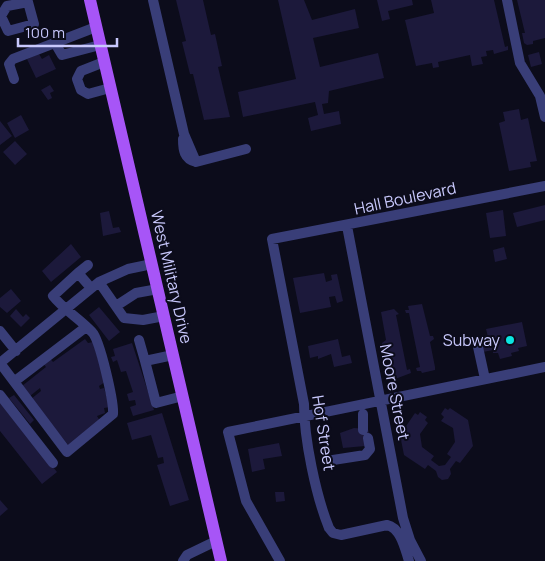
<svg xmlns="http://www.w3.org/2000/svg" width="545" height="561" viewBox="0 0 545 561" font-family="Manrope,sans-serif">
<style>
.building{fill:#1c193b}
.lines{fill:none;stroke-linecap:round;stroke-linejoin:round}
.minor{stroke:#393e78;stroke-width:10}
.major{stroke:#a755f7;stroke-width:12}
.poi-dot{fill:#0be5e1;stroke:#0c0c1b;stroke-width:2}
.labels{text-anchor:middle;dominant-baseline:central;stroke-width:4;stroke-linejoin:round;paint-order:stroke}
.street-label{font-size:16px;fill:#c8c8fc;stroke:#0c0c1b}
.poi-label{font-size:16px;fill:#c8c8fc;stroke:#0c0c1b;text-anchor:end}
</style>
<rect width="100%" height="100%" fill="#0c0c1b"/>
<path class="building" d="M176,0H203L211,35L215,34L222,66L218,67L230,117L204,120L193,74H190L182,42L186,41Z
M278,0H304L312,20L355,9L359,28L313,38L320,67L378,53L384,78L329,91L328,103L322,104L324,114L339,111L341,124L311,131L308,118L318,115L315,102L243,117L238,92L296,79Z
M377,0H412L413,5L388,11L390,19L382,21Z
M431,0H494L505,47L508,46V50L494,54L493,50L486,51L487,56L481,57L483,64L472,66L470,55L438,62L439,67L433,68L432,63L416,66L405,20L434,13Z
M517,0H545V38L533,41V44L527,45L524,43L522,33H525Z
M539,52L542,64L531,67L528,55Z
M39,54L42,59L49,55L56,69L36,78L27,59Z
M50,85L54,91L50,93L52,98L48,100L41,90Z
M519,109L521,120L528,118L537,161L530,162L531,167L509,171L499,123L505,121L503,112Z
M21,115L29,130L15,138L7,123Z
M0,121L12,136L0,145Z
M15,141L27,154L15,165L3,152Z
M545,205V220L517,227L513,213Z
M503,210L506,236L490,238L486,213Z
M109,211L113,228L119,227L121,232L103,236L100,213Z
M71,244L81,257L51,282L42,271Z
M504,247L507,259L495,262L493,250Z
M324,273L326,282L332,280L331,275L337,274L343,301L337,303L335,296L329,297L331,307L300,313L293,278Z
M11,289L21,301L7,313L0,307V298Z
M422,304L430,336H433L434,339L430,342L435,367V370L422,373L421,371H417L416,368L420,367L409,313H406L405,310H409L408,306Z
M99,307L120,332L109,341L89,315Z
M16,309L23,317L26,314L30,318L21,327L10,316Z
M394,309L399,314L396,315L407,370L410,369L411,373L395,379L386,346L382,347V343L386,340L381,312Z
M522,322L527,346L518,348L519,351L511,353L512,356L500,359L498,353H493V350L483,352L480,339L488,337L486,329Z
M85,339L88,343L93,342L105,382L99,386L100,389L104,388L110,407L104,408L105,413L97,416L100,421L69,446L31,399L41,391L40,388L30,396L22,386L46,367L41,361L48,356L53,362Z
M338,339L342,357L350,355L352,363L334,367L331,354L318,359V356L310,358L308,346Z
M132,343L154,410L133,416L130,407L136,405L135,400L129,401L127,394L133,392L126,371L121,372L117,360L113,362L111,357L115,356L113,349Z
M14,395L34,420L30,424L9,398Z
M0,401L57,472L42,484L0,431Z
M445,408L448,410L450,408L468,420L473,446L460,463L456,461L450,469L451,474L448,479L442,480L438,477L436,471L428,465L425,469L404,455L400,435L415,413L418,415L420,412L427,417L425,420L428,423L420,434L422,447L434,456L431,460L439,466L445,465L451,457L447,454L455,442L453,428L441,421L444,417L441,414Z
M162,413L189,500L170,506L157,465L164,463L163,457L158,458L151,435L132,440L127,423Z
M354,428L368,429L370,438L365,446L343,448L340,433Z
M279,443L282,456L263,459L265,469L252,472L248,449Z
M275,492H284L285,501L276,502Z
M0,500L8,509L0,516Z"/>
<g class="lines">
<path class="minor" d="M153,0L184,134L196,162
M507,0L520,63L540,96L545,117
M28,2L34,24L8,31L1,16L7,6Z
M55,43L62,55L100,45
M104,62L81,71L77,79L81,90L88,94L110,88
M14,79L9,64L13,59L96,27
M183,139C183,150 184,159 196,162L246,149
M347,226L403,518L410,540L421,561
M88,265L78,273L91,288
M99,282L124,318L143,320L164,316
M116,306L136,293L158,289
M0,331L16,351
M139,340L145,361
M478,347L485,379
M173,355L145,361L156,403L183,396
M0,363L67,452L113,414C114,402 100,340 92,332C79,318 64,310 53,296L78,273
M0,363L99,282L128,269L152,264
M15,381L86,327
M0,395L53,463
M363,414V430
M333,460L365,455L370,449L368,438
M183,561L187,555L216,541
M280,561L246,501L228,432L545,367
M409,561C405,549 401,528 387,525L341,535L333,533L329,528C316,496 304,439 304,404L272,239L545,186"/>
<path class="major" d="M90,0L221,561"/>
</g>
<circle class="poi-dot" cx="510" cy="340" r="5"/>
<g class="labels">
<g class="street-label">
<text transform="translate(405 198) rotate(-12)">Hall Boulevard</text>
<text transform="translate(172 277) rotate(77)">West Military Drive</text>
<text transform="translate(395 392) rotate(79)">Moore Street</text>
<text transform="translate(324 433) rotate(81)">Hof Street</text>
</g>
<g class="poi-label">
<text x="500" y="340">Subway</text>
</g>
</g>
<path d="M18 38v8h99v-8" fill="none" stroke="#c8c8fc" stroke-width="2.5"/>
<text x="25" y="38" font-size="15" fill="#c8c8fc" stroke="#0c0c1b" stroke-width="4" paint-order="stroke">100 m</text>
</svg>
